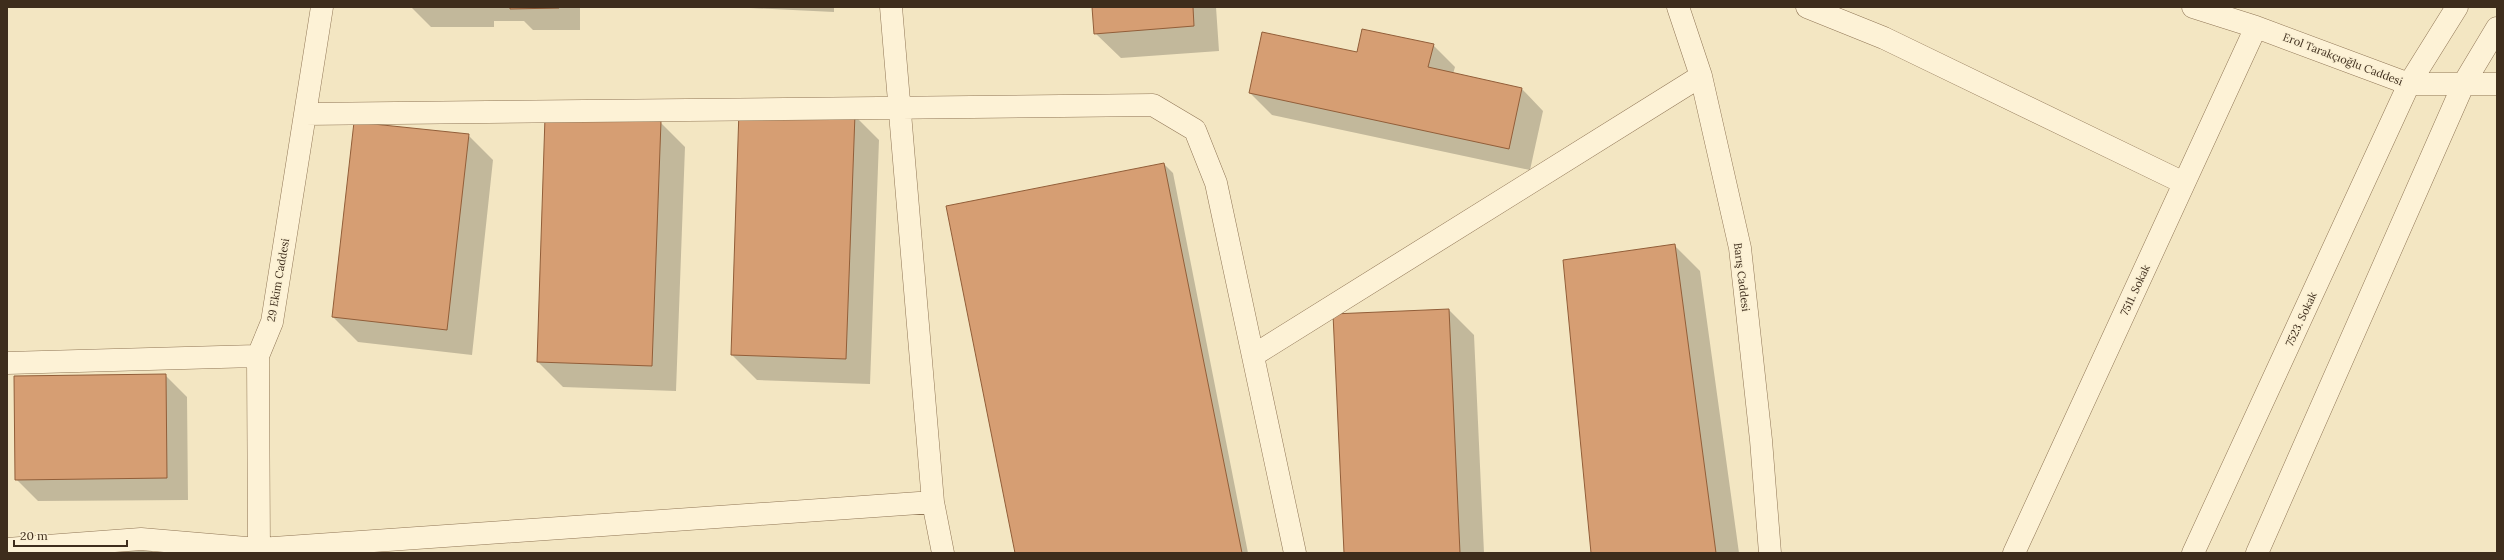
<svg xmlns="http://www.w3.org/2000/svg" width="2504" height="560" viewBox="0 0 2504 560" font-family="Lora,serif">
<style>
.shadow{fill:#0003}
.building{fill:#d69e73;stroke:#925e39}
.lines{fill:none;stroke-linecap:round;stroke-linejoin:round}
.minor-casing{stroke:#907656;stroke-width:23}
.minor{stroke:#fdf2d6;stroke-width:22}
.labels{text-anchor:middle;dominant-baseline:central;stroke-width:3;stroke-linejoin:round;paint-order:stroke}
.street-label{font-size:11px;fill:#3e2d1c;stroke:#faefd2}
</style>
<rect width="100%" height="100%" fill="#f3e6c2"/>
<path class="shadow" d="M411,7H580V30H533L524,21H494V27H431Z
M730,7H834V12Z
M1093,7H1216L1219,51L1121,58L1095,33Z
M1433,45L1455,67L1453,74L1522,89L1543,111L1530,170L1272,115L1250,93L1358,54Z
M854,115L879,140L870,384L757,380L732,355Z
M660,122L685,147L676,391L563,387L538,362Z
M468,135L493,160L472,355L358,342L333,317Z
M1164,164L1173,173L1248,553H1016Z
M1675,246L1700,271L1739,553H1592Z
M1449,310L1474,335L1484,553H1345Z
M165,375L187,397L188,500L38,501L16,479Z
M141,540L154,553H17Z"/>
<path class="building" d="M510,7H559V8L510,9Z
M1092,7H1193L1194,26L1094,34Z
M1362,29L1434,44L1428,67L1522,88L1509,149L1249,93L1262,32L1357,52Z
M739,110L855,114L846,359L731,355Z
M545,117L661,121L652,366L537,362Z
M354,122L469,134L447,330L332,317Z
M1164,163L1242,553H1015L946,206Z
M1675,244L1716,553H1591L1563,260Z
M1449,309L1460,553H1344L1333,314Z
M166,374L167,478L15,480L14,376Z"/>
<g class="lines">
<g class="minor-casing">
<path id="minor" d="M891,7L933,502L943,553
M1678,7L1701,76L1740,248L1761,440L1770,553
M1807,7L1884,38L2184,183
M2193,7L2256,27L2409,84H2497
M305,114L1153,105L1195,130L1216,183L1295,553
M1254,355L1701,76
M7,363L258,356
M7,549L141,539L259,549L933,502
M259,553L258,356L272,322L322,7
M2014,553L2256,27
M2193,553L2409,84L2457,7
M2257,553L2464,83L2497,28"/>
</g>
<use href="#minor" class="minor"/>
</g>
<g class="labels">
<g class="street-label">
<text transform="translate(2343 59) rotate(21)">Erol Tarakçıoğlu Caddesi</text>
<text transform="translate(1742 277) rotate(83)">Barış Caddesi</text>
<text transform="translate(278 280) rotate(-80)">29 Ekim Caddesi</text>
<text transform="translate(2135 290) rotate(-65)">7511. Sokak</text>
<text transform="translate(2301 319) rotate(-65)">7523. Sokak</text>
</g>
</g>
<rect width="2504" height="560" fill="none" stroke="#3e2d1c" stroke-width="16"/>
<path d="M14 540v6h113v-6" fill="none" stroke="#3e2d1c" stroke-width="2"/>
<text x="20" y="540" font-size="12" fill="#3e2d1c" stroke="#faefd2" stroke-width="3" paint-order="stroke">20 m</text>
</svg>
